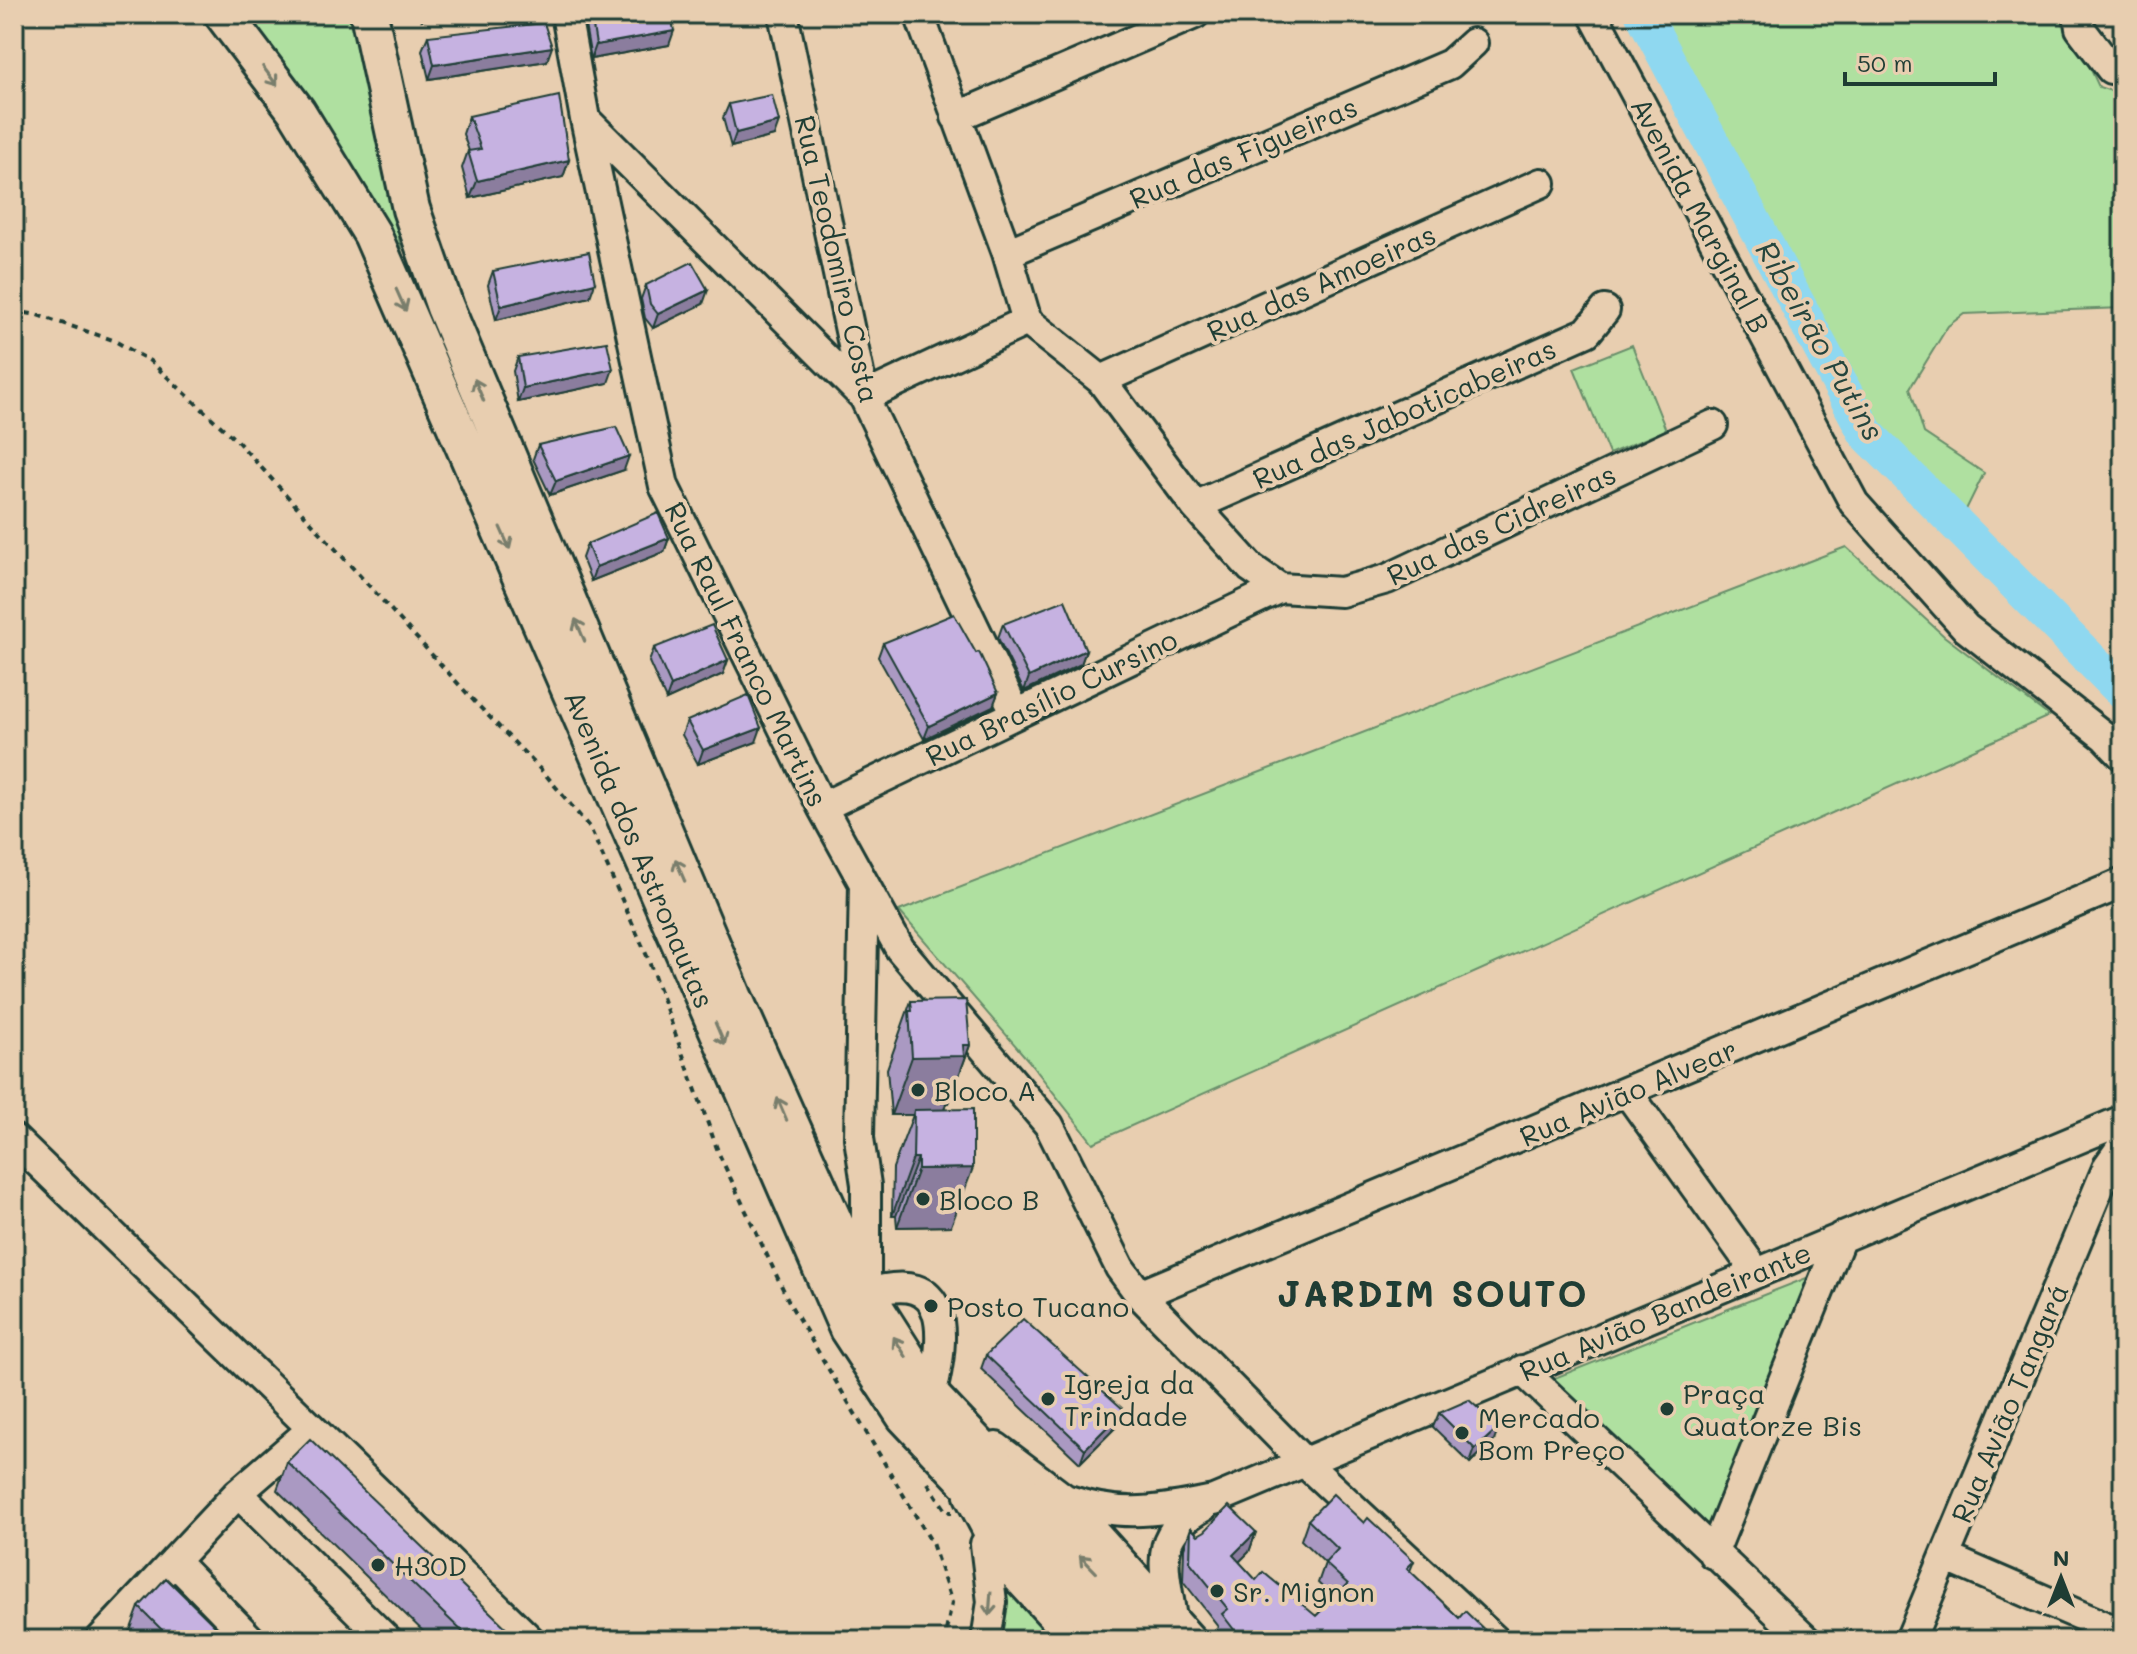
<svg xmlns="http://www.w3.org/2000/svg" width="2137" height="1654" viewBox="0 0 2137 1654" font-family="Mali,sans-serif">
<style>
.green{fill:#afe0a0;stroke:#678e6a;stroke-width:2}
.lines{fill:none;stroke-linecap:round;stroke-linejoin:round}
.river{stroke:#8fd8f0;stroke-width:36}
.minor-casing{stroke:#1f3d34;stroke-width:34}
.major-casing{stroke:#1f3d34;stroke-width:42}
.path{stroke:#1f3d34;stroke-width:4;stroke-dasharray:6 6;stroke-linecap:butt}
.minor{stroke:#e8ceb0;stroke-width:28}
.major{stroke:#e8ceb0;stroke-width:36}
.wall{fill:#aa99c2;stroke:#1f3d34;stroke-width:2}
.shaded-wall{fill:#8b7d9e;stroke:#1f3d34;stroke-width:2}
.building{fill:#c6b2e1;stroke:#1f3d34;stroke-width:2}
.oneway{stroke:#797e6c}
.poi-dot{fill:#1f3d34;stroke:#e8ceb0;stroke-width:3}
.labels{text-anchor:middle;dominant-baseline:central;stroke-width:8;stroke-linejoin:round;paint-order:stroke}
.street-label{font-size:28px;fill:#1f3d34;stroke:#e8ceb0}
.poi-label{font-size:28px;fill:#1f3d34;stroke:#e8ceb0;text-anchor:start}
.water-label{font-size:30px;font-style:italic;fill:#25453d;stroke:#e8ceb0}
.district-label{font-size:36px;font-weight:bold;letter-spacing:2px;fill:#1f3d34;stroke:#e8ceb0}
</style>
<rect width="100%" height="100%" fill="#e8ceb0"/>
<filter id="ink" filterUnits="userSpaceOnUse"><feTurbulence type="fractalNoise" baseFrequency=".0125" numOctaves="2"/><feDisplacementMap in="SourceGraphic" scale="16" xChannelSelector="R" yChannelSelector="G"/><feConvolveMatrix kernelMatrix="1 2 1 2 8 2 1 2 1" color-interpolation-filters="sRGB"/></filter>
<g filter="url(#ink)">
<path class="green" d="M247,14H356L403,259L318,110Z
M1643,14H2065L2099,87L2123,95V308L1964,314L1948,326L1910,388L1924,433L1984,473L1958,526L1866,433Z
M1632,345L1666,430L1609,454L1574,368Z
M1846,547L1944,636L2049,716L1093,1143L1028,1060L899,911Z
M1809,1277L1708,1538L1547,1381Z
M999,1573L1060,1640H997Z"/>
<g class="lines">
<path class="river" d="M1643,14L1866,433L2123,692"/>
<g class="minor-casing">
<path id="minor" d="M566,14L585,119L664,486L822,807L900,949L1049,1125L1120,1268L1140,1295L1304,1462L1495,1640
M783,14L864,397L1016,714
M919,14L1007,253L1027,321L1101,380L1195,506L1251,568L1280,588
M1593,14L1854,503L1966,628L2105,737L2123,756
M2078,14L2080,28L2111,69L2123,71
M956,117L1195,14
M585,119L864,397L1027,321
M1007,253L1450,64L1473,43
M1101,380L1541,183
M1195,506L1587,332L1605,310
M822,807L1280,588L1341,592L1387,579L1713,425
M864,884L859,1138L866,1185V1294C953,1265 946,1337 931,1396L941,1405
M1628,1093L1756,1272
M14,1139L530,1640
M1140,1295L2123,883
M1522,1370L1806,1640
M996,1447L1065,1499L1192,1640
M238,1493L387,1640
M969,1496L1006,1566L1074,1640
M1065,1499C1125,1519 1154,1511 1214,1500L2123,1120
M985,1544L992,1602L986,1640
M1713,1554L1841,1237
M1945,1557L2123,1634
M174,1561L251,1640
M1172,1619C1165,1567 1150,1536 1203,1507
M100,1640L238,1493L312,1429
M1910,1640L2108,1166L2123,1145"/>
</g>
<g class="major-casing">
<path id="major" d="M223,14L297,112L372,234L848,1329L905,1416L1117,1640
M369,14L411,209L445,307L733,996L866,1294L931,1396L1162,1640"/>
</g>
<path class="path" d="M14,311L37,315L113,340L150,361L238,442L474,701L545,774L590,828L647,956L719,1154L791,1306L932,1543L952,1603L944,1640
M928,1483L947,1512H952"/>
<use href="#minor" class="minor"/>
<use href="#major" class="major"/>
</g>
<path class="wall" d="M590,14H671L669,45L591,59L585,25Z
M428,36L547,61L429,79L422,50Z
M729,104L774,136L731,147L723,118Z
M469,116L569,160L563,177L470,198L462,168L468,151H469L463,134Z
M493,271L590,297L496,320L488,285Z
M646,285L703,304L653,328L645,318L641,299Z
M518,357L608,383L518,402L513,371Z
M538,445L624,470L550,495L533,459Z
M669,538L664,552L591,581L582,558L587,544Z
M1003,624L1086,650L1081,664L1024,691L998,638Z
M883,643L998,693L993,706L924,739L878,657Z
M654,648L728,660L723,674L666,700L649,662Z
M687,721L756,742L698,764L682,735Z
M911,1001L970,1045L949,1103H946L944,1110L951,1226L897,1227L896,1216H892L893,1168L913,1115H891L887,1069Z
M986,1355L1119,1424L1080,1463L981,1369Z
M1439,1413L1494,1441L1470,1463L1433,1427Z
M287,1462L519,1640H432L277,1490Z
M1308,1520L1364,1523L1414,1561L1410,1571L1459,1618L1495,1640H1220L1215,1634L1218,1626L1183,1581L1184,1548L1191,1528L1198,1535L1256,1532L1249,1552L1239,1562L1256,1580L1316,1616L1334,1598L1318,1583L1325,1563L1301,1540Z
M139,1607L229,1640H134L129,1634Z"/>
<path class="shaded-wall" d="M425,14H449L422,20Z
M674,31L669,45L591,59L596,45Z
M552,47L547,61L429,79L434,65Z
M779,122L774,136L731,147L736,133Z
M569,160L563,177L470,198L477,181Z
M595,283L590,297L496,320L501,306Z
M708,290L703,304L653,328L658,314Z
M613,369L608,383L518,402L523,388Z
M629,456L624,470L550,495L556,481Z
M669,538L664,552L591,581L596,567Z
M1086,650L1081,664L1024,691L1029,677Z
M728,660L723,674L666,700L671,686Z
M998,693L993,706L924,739L929,726Z
M761,728L756,742L698,764L703,750Z
M963,1045H970L949,1103H946L943,1114L914,1110L913,1115H891L912,1057Z
M913,1158H918L896,1216H892Z
M973,1168L951,1226L897,1227L918,1169Z
M1124,1410L1119,1424L1080,1463L1085,1449Z
M1499,1427L1494,1441L1470,1463L1475,1449Z
M1256,1532L1249,1552L1226,1575L1233,1555Z"/>
<path class="building" d="M591,14H671L674,31L596,45Z
M544,23L552,47L434,65L428,36Z
M772,95L779,122L736,133L729,104Z
M559,96L569,160L477,181L468,151L481,149L469,116Z
M589,252L595,283L501,306L493,271Z
M692,262L708,290L658,314L650,304L646,285Z
M607,342L613,369L523,388L518,357Z
M616,427L629,456L556,481L538,445Z
M658,513L669,538L596,567L587,544Z
M1065,600L1086,650L1029,677L1003,624Z
M954,614L976,653L979,652L998,693L929,726L883,643Z
M712,625L728,660L671,686L654,648Z
M748,695L761,728L703,750L687,721Z
M966,1000L970,1045H963L964,1056L912,1057L909,1011H912L911,1001Z
M973,1109V1168L918,1169V1158H913L914,1110Z
M1023,1319L1124,1410L1085,1449L986,1355Z
M1469,1400L1499,1427L1475,1449L1439,1413Z
M310,1439L519,1640H471L287,1462Z
M1333,1494L1364,1523L1368,1518L1414,1561L1407,1568L1459,1618L1465,1611L1495,1640H1242L1222,1614L1228,1609L1190,1562L1191,1528L1198,1535L1205,1531L1229,1506L1256,1532L1233,1555L1256,1580L1263,1572L1316,1616L1348,1584L1325,1563L1338,1549L1308,1520Z
M166,1578L229,1640H172L139,1607Z"/>
<defs><path id="oneway-shaft" d="M-6 0H5M1.5-3L5.5 0L1.5 3" fill="none" stroke-width="1.6" stroke-linecap="round" stroke-linejoin="round" transform="scale(2)"/></defs>
<g class="oneway">
<use href="#oneway-shaft" transform="translate(270 76) rotate(53)"/>
<use href="#oneway-shaft" transform="translate(401 300) rotate(66)"/>
<use href="#oneway-shaft" transform="translate(479 390) rotate(-113)"/>
<use href="#oneway-shaft" transform="translate(505 538) rotate(66)"/>
<use href="#oneway-shaft" transform="translate(580 630) rotate(-113)"/>
<use href="#oneway-shaft" transform="translate(680 870) rotate(-113)"/>
<use href="#oneway-shaft" transform="translate(720 1034) rotate(67)"/>
<use href="#oneway-shaft" transform="translate(782 1109) rotate(-113)"/>
<use href="#oneway-shaft" transform="translate(900 1347) rotate(-122)"/>
<use href="#oneway-shaft" transform="translate(1088 1564) rotate(-134)"/>
<use href="#oneway-shaft" transform="translate(990 1604) rotate(94)"/>
</g>
</g>
<g class="poi-dot">
<circle cx="918" cy="1090" r="8"/>
<circle cx="923" cy="1199" r="8"/>
<circle cx="931" cy="1306" r="8"/>
<circle cx="1048" cy="1399" r="8"/>
<circle cx="1667" cy="1409" r="8"/>
<circle cx="1462" cy="1433" r="8"/>
<circle cx="378" cy="1565" r="8"/>
<circle cx="1217" cy="1591" r="8"/>
</g>
<g class="labels">
<g class="street-label">
<text transform="translate(1243 152) rotate(-23)">Rua das Figueiras</text>
<text transform="translate(1701 215) rotate(62)">Avenida Marginal B</text>
<text transform="translate(838 259) rotate(77)">Rua Teodomiro Costa</text>
<text transform="translate(1321 282) rotate(-24)">Rua das Amoeiras</text>
<text transform="translate(1404 413) rotate(-24)">Rua das Jaboticabeiras</text>
<text transform="translate(1501 524) rotate(-25)">Rua das Cidreiras</text>
<text transform="translate(747 654) rotate(64)">Rua Raul Franco Martins</text>
<text transform="translate(1051 697) rotate(-26)">Rua Brasílio Cursino</text>
<text transform="translate(640 849) rotate(67)">Avenida dos Astronautas</text>
<text transform="translate(1628 1092) rotate(-23)">Rua Avião Alvear</text>
<text transform="translate(1665 1311) rotate(-23)">Rua Avião Bandeirante</text>
<text transform="translate(2009 1403) rotate(-67)">Rua Avião Tangará</text>
</g>
<g class="poi-label">
<text x="934" y="1090">Bloco A</text>
<text x="939" y="1199">Bloco B</text>
<text x="947" y="1306">Posto Tucano</text>
<text x="1064" y="1383">Igreja da<tspan x="1064" dy="32">Trindade</tspan></text>
<text x="1683" y="1393">Praça<tspan x="1683" dy="32">Quatorze Bis</tspan></text>
<text x="1478" y="1417">Mercado<tspan x="1478" dy="32">Bom Preço</tspan></text>
<text x="394" y="1565">H30D</text>
<text x="1233" y="1591">Sr. Mignon</text>
</g>
<g class="water-label">
<text transform="translate(1821 340) rotate(60)">Ribeirão Putins</text>
</g>
<g class="district-label">
<text x="1433" y="1292">JARDIM SOUTO</text>
</g>
</g>
<rect width="2137" height="1654" fill="none" stroke="#e8ceb0" stroke-width="48"/>
<rect x="24" y="24" width="2089" height="1606" fill="none" stroke="#1f3d34" stroke-width="3" filter="url(#ink)"/>
<g transform="translate(2061 1578)" stroke="#e8ceb0" stroke-width="6" paint-order="stroke">
<path d="M0-6L14 30L0 20L-14 30Z" fill="#1f3d34"/>
<text y="-12" font-size="22" font-weight="bold" text-anchor="middle" fill="#1f3d34">N</text>
</g>
<path d="M1845 72v12h150v-12" fill="none" stroke="#1f3d34" stroke-width="4"/>
<text x="1857" y="72" font-size="24" fill="#1f3d34" stroke="#e8ceb0" stroke-width="6" paint-order="stroke">50 m</text>
</svg>
